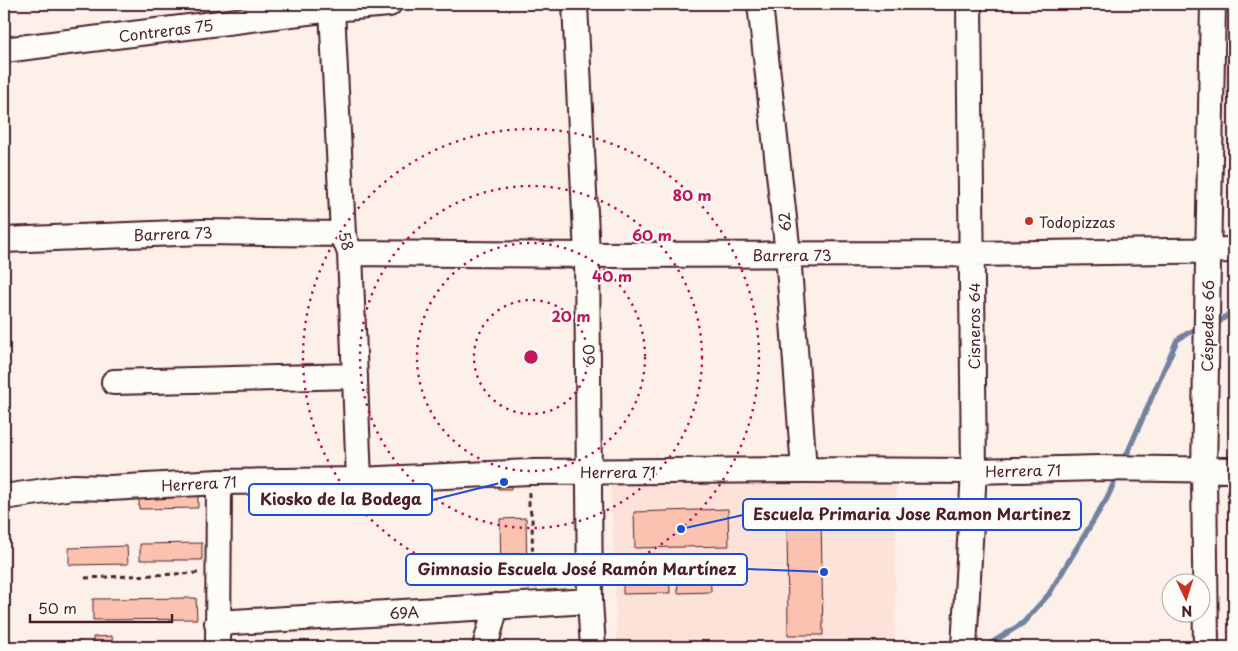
<svg xmlns="http://www.w3.org/2000/svg" width="1238" height="651" viewBox="0 0 1238 651" font-family="'Playpen Sans',sans-serif">
<style>
.built{fill:#fce2d8}
.lines{fill:none;stroke-linecap:round;stroke-linejoin:round}
.stream{stroke:#72839f;stroke-width:5.5}
.building{fill:#fbc2b0;stroke:#4a1f2b}
.minor-casing{stroke:#4a1f2b;stroke-width:28}
.path{stroke:#4a1f2b;stroke-width:3;stroke-dasharray:5 4;stroke-linecap:butt}
.minor{stroke:#fdfcf7;stroke-width:24}
.ring{fill:none;stroke:#c2185b;stroke-width:2.5;stroke-dasharray:2.5 5}
.poi-dot{fill:#c8321e;stroke:#fdfcf7;stroke-width:2}
.labels{text-anchor:middle;dominant-baseline:central;stroke-width:4.5;stroke-linejoin:round;paint-order:stroke}
.street-label{font-size:15px;fill:#4a1f2b;stroke:#fdfcf7}
.poi-label{font-size:15px;fill:#4a1f2b;stroke:#fdfcf7;text-anchor:start}
.centre{fill:#c2185b;stroke:#fdfcf7;stroke-width:2.5}
.ring-label{font-size:15px;text-anchor:middle;font-weight:bold;fill:#c2185b;stroke:#fdfcf7;stroke-width:4.5;stroke-linejoin:round;paint-order:stroke}
.leader{fill:none;stroke:#1d4ed8;stroke-width:2}
.callout-dot{fill:#1d4ed8;stroke:#fdfcf7;stroke-width:2}
.callout{fill:#fdfcf7;stroke:#1d4ed8;stroke-width:2}
.callout-label{font-size:16px;text-anchor:middle;font-weight:bold;fill:#4a1f2b}
</style>
<rect width="100%" height="100%" fill="#fdf0e9"/>
<filter id="ink" filterUnits="userSpaceOnUse"><feTurbulence type="fractalNoise" baseFrequency=".02" numOctaves="2"/><feDisplacementMap in="SourceGraphic" scale="10" xChannelSelector="R" yChannelSelector="G"/><feConvolveMatrix kernelMatrix="1 2 1 2 8 2 1 2 1" color-interpolation-filters="sRGB"/></filter>
<g filter="url(#ink)">
<path class="built" d="M896,475L895,647H617L610,476Z"/>
<g class="lines">
<path class="stream" d="M1213,323L1220,321L1234,310
M1123,463L1177,340L1188,333L1202,327
M985,647L1023,623L1049,594L1107,498L1118,474"/>
</g>
<path class="building" d="M510,475L511,489H498L497,476Z
M198,489V508L139,509V490Z
M728,509L729,546L635,548L634,512Z
M821,515L823,635H788L787,516Z
M526,518L527,576L501,577L500,519Z
M202,543V560H140V544Z
M127,546L128,564L69,565V548Z
M710,567L711,592L678,593L677,569Z
M669,572L670,593L623,594V574Z
M196,598L197,619L93,620V599Z
M112,636L113,647H94L93,637Z"/>
<g class="lines">
<g class="minor-casing">
<path id="minor" d="M328,4L332,9L343,234L350,253L359,480
M575,4L587,255L590,601L593,647
M760,4L788,254L804,470
M4,50L332,9L389,4
M4,240L202,232L343,234
M350,253L587,255L972,254L1234,250
M114,382L355,376
M4,497L73,487L110,488L219,482L359,480L530,472L804,470L974,471L1100,468L1234,470
M217,623L590,601
M218,647L219,482
M485,647L496,606
M964,647L974,471L969,4
M1206,647L1204,471L1213,4"/>
</g>
<path class="path" d="M529,492V505L532,517L533,583
M85,578L199,573"/>
<use href="#minor" class="minor"/>
</g>
</g>
<g class="ring">
<circle cx="531" cy="357" r="57"/>
<circle cx="531" cy="357" r="114"/>
<circle cx="531" cy="357" r="171"/>
<circle cx="531" cy="357" r="228"/>
</g>
<circle class="poi-dot" cx="1029" cy="221" r="5"/>
<g class="labels">
<g class="street-label">
<text transform="translate(166 30) rotate(-7)">Contreras 75</text>
<text transform="translate(784 222) rotate(-96)">62</text>
<text transform="translate(173 233) rotate(-2)">Barrera 73</text>
<text transform="translate(347 241) rotate(77)">58</text>
<text x="792" y="254">Barrera 73</text>
<text transform="translate(973 326) rotate(-90)">Cisneros 64</text>
<text transform="translate(1207 326) rotate(-89)">Céspedes 66</text>
<text transform="translate(588 355) rotate(-91)">60</text>
<text transform="translate(1023 470) rotate(-1)">Herrera 71</text>
<text x="618" y="471">Herrera 71</text>
<text transform="translate(199 483) rotate(-3)">Herrera 71</text>
<text transform="translate(404 612) rotate(-3)">69A</text>
</g>
<g class="poi-label">
<text x="1039" y="221">Todopizzas</text>
</g>
</g>
<circle cx="531" cy="357" r="8" class="centre"/>
<g class="ring-label">
<text x="692" y="201">80 m</text>
<text x="652" y="241">60 m</text>
<text x="612" y="282">40 m</text>
<text x="571" y="322">20 m</text>
</g>
<path class="leader" d="M504 482L432 500M681 529L743 515M824 572L747 569"/>
<g class="callout-dot">
<circle cx="504" cy="482" r="5"/>
<circle cx="681" cy="529" r="5"/>
<circle cx="824" cy="572" r="5"/>
</g>
<g class="callout">
<rect x="249" y="484" width="183" height="31" rx="5"/>
<rect x="743" y="499" width="338" height="31" rx="5"/>
<rect x="406" y="554" width="341" height="31" rx="5"/>
</g>
<g class="callout-label">
<text x="341" y="505">Kiosko de la Bodega</text>
<text x="912" y="520">Escuela Primaria Jose Ramon Martinez</text>
<text x="577" y="575">Gimnasio Escuela José Ramón Martínez</text>
</g>
<rect width="1238" height="651" fill="none" stroke="#fdfcf7" stroke-width="20"/>
<rect x="10" y="10" width="1218" height="631" fill="none" stroke="#4a1f2b" stroke-width="2" filter="url(#ink)"/>
<g transform="translate(1186 598) rotate(176)"><circle r="24" fill="#fdfcf7" stroke="#b5a4a5"/>
<path d="M0-4L9 19L0 12L-9 19Z" fill="#c8321e"/>
<text y="-8" font-size="14" font-weight="bold" text-anchor="middle" fill="#4a1f2b">N</text>
</g>
<path d="M30 614v8h142v-8" fill="none" stroke="#4a1f2b" stroke-width="2.5"/>
<text x="38" y="614" font-size="15" fill="#4a1f2b" stroke="#fdfcf7" stroke-width="4" paint-order="stroke">50 m</text>
</svg>
